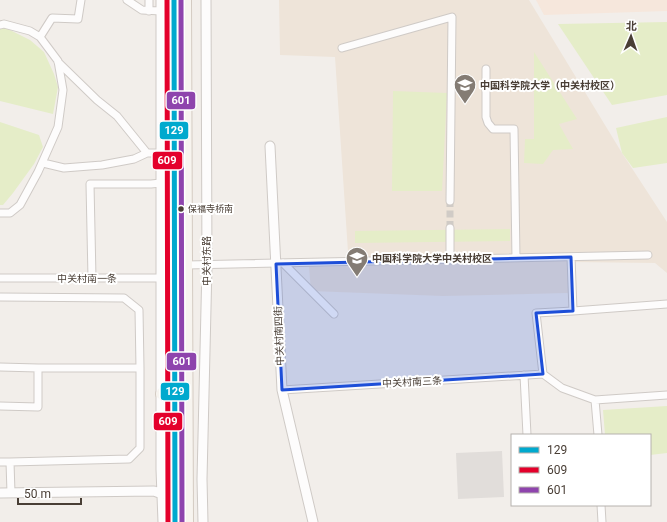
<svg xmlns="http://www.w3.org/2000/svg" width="667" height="522" viewBox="0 0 667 522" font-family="Roboto,'Noto Sans SC',sans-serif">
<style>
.commercial{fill:#f6e7dc}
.education{fill:#eee4d9}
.green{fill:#e5edc8}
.parking{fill:#e1ddda}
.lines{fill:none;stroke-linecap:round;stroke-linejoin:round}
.minor-tunnel{stroke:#d0cbc6;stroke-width:7;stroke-dasharray:7 3.5;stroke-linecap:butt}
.minor-casing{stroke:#cfcac6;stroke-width:9}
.tertiary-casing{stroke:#cfcac6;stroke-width:11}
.secondary-casing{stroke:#d4cbc2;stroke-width:12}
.minor{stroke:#fdfcfc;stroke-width:7}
.tertiary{stroke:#fdfcfc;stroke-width:9}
.secondary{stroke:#f7f4ef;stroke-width:10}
.bus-1-casing{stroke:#fff;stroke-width:8}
.bus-2-casing{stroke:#fff;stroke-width:8}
.bus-3-casing{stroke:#fff;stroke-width:8}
.bus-1{stroke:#00a9ce;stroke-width:5}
.bus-2{stroke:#e4002b;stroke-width:5}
.bus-3{stroke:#8e44ad;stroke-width:5}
.marked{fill:#1d4ed8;fill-opacity:0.2;stroke:#1d4ed8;stroke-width:3;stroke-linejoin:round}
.bus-dot{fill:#493e35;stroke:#fff;stroke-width:1.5}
.labels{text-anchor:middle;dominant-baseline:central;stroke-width:4;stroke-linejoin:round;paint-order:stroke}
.bus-label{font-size:9px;fill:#493e35;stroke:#fff;text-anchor:start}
.poi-label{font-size:10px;font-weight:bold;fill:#493e35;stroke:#fff;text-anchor:start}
.street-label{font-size:10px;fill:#493e35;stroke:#fff}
.line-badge{stroke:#fff;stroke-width:1.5}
.badge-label{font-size:11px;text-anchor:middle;font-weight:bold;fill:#fff}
</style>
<rect width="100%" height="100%" fill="#f2eeea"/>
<path class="commercial" d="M536,0H667V11L544,15Z"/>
<path class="education" d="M279,0H529L622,153L667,222V273L655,263L572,262L571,294L567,293L443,296L311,291L309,267L351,266L348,252L335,57L280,55Z"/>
<path class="green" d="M667,22V95L612,105L558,24Z
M0,25L30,40L44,52L54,74L58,87L53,114L0,101Z
M534,52L577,119L559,124L573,149L553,150L543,164L524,163L525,139H534Z
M393,91L447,93L442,191H392Z
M667,117V163L633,168L622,153L616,128Z
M0,122L39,135L43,147L34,164L13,193L3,205H0Z
M510,229V241L355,243V231Z
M667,406V453L650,455V435H605L603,410Z"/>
<path class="parking" d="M502,451L504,497L458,499L456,453Z"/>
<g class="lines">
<path class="minor-tunnel" d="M450,228V201"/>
<g class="minor-casing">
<path id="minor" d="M127,0L142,10L161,11
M149,11V0
M0,25L4,24L30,31L40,37L58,61L63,90L58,127L38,172L20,205L10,213H0
M40,37L52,18L78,19L81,0
M342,48L452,17L450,201
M58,62L97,100L117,116L147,153H174
M486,69V117L488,123L493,129H514L516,258
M43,163L64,168L102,165L134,159L147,153
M450,228V260
M571,257L573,311L536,313L543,374L562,388L595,400L667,395
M283,263L334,314
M187,265L648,255
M0,278H175
M92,278L90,184H151L161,183
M0,297L124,298L139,310L140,368
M573,311L667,304
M0,367L38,368
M524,375L527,435
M282,390L543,374
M595,400L598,435
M0,406L38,407V368H140V448L129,459L10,462
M0,462H10L11,493
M601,505L602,522"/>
</g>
<g class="tertiary-casing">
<path id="tertiary" d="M161,0V469L163,522
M270,146L282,390L313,522
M0,493L154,491L162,494L188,493
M203,522L202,479L207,265L206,0"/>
</g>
<g class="secondary-casing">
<path id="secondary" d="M174,0L175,522
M186,0L188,522
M161,394L175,376"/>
</g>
<use href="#minor" class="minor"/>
<use href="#tertiary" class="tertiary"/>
<use href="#secondary" class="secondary"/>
<g class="bus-1-casing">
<path id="bus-1" d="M174,0L175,522"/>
</g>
<g class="bus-2-casing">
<path id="bus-2" d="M167,0L168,522"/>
</g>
<g class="bus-3-casing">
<path id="bus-3" d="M181,0L182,522"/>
</g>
<use href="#bus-1" class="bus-1"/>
<use href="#bus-2" class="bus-2"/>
<use href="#bus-3" class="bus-3"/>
</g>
<path class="marked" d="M571,257L573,311L536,313L543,374L282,390L276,264Z"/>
<defs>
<g id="university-pin" transform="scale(1.15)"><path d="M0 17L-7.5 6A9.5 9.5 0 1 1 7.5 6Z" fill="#847c74" stroke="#fff"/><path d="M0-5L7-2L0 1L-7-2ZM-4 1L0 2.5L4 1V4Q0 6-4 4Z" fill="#fff"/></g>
</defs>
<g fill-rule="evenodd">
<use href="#university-pin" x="465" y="85"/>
<use href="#university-pin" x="357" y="258"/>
</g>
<circle class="bus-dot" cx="181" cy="209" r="3.5"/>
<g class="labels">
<g class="bus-label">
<text x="188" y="209">保福寺桥南</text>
</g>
<g class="poi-label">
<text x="480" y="85">中国科学院大学（中关村校区）</text>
<text x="372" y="258">中国科学院大学中关村校区</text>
</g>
<g class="street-label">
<text transform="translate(206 261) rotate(-90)">中关村东路</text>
<text x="87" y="278">中关村南一条</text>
<text transform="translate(279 336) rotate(-92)">中关村南四街</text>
<text transform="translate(412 382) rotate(-3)">中关村南三条</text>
</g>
</g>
<g class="line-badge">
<rect x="166" y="91" width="30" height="19" rx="4" fill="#8e44ad"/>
<rect x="159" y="121" width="30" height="19" rx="4" fill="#00a9ce"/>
<rect x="152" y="151" width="31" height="19" rx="4" fill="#e4002b"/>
<rect x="166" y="352" width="31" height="19" rx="4" fill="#8e44ad"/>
<rect x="160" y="382" width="30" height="19" rx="4" fill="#00a9ce"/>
<rect x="153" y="412" width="30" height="19" rx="4" fill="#e4002b"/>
</g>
<g class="badge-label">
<text x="181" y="104">601</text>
<text x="174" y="134">129</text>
<text x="167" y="164">609</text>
<text x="182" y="365">601</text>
<text x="175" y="395">129</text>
<text x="168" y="425">609</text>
</g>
<rect x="511" y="434" width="140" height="72" fill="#ffffff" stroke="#b6b2ae"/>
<rect x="519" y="447" width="20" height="6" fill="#00a9ce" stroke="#b6b2ae"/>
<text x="547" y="454" font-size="12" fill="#493e35">129</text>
<rect x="519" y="467" width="20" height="6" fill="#e4002b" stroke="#b6b2ae"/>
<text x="547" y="474" font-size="12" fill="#493e35">609</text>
<rect x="519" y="487" width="20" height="6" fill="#8e44ad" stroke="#b6b2ae"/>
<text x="547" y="494" font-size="12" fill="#493e35">601</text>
<g transform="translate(631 36) rotate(2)" stroke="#ffffff" stroke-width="3" paint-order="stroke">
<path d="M0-3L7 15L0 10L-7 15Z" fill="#493e35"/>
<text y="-6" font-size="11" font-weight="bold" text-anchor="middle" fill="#493e35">北</text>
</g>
<path d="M18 498v6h63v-6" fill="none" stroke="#493e35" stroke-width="2"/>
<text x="24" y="498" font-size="12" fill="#493e35" stroke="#ffffff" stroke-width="3" paint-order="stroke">50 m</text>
</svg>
